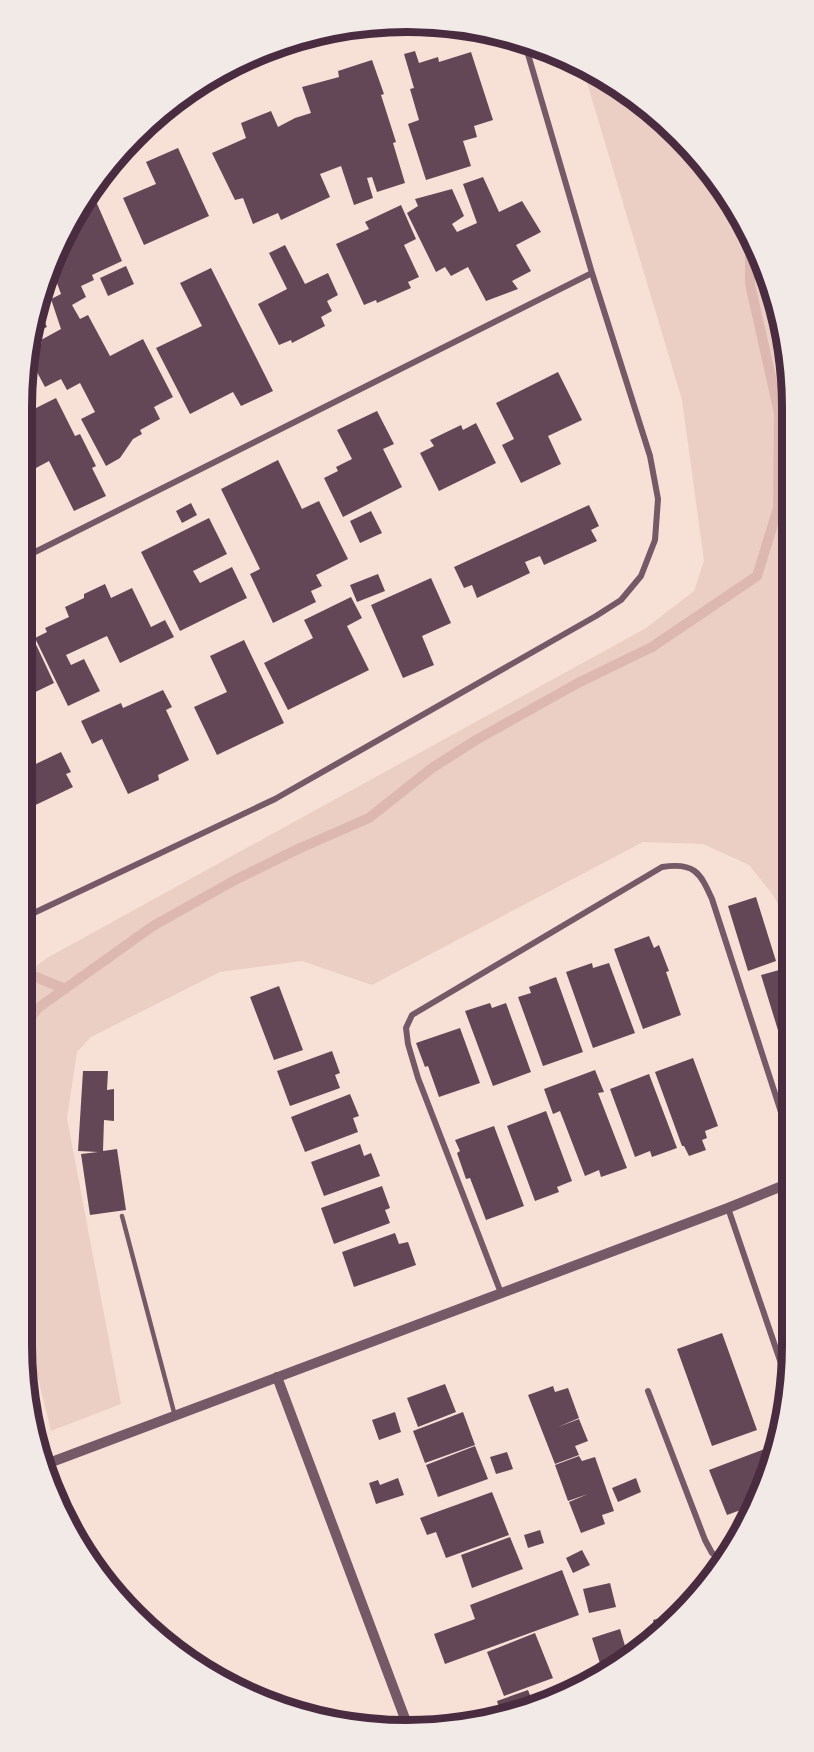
<svg xmlns="http://www.w3.org/2000/svg" width="814" height="1752" viewBox="0 0 814 1752" font-family="'Golos Text',sans-serif">
<style>
.green{fill:#ebcfc5}
.lines{fill:none;stroke-linecap:round;stroke-linejoin:round}
.stream{stroke:#dcb8b0;stroke-width:10}
.building{fill:#644757}
.service{stroke:#755966;stroke-width:4.5}
.minor{stroke:#755966;stroke-width:6}
.tertiary{stroke:#755966;stroke-width:10}
.rim{fill:none;stroke:#4a2c40;stroke-width:8}
</style>
<rect width="100%" height="100%" fill="#f7e1d7"/>
<path class="green" d="M582,66L642,101L713,172L763,259L790,356L792,930L773,895L749,865L703,844L643,842L372,985L302,961L220,972L91,1037L77,1052L67,1118L121,1404L51,1431L21,1309V977L47,958L646,628L694,591L704,561L682,400Z"/>
<g class="lines">
<path class="stream" d="M21,971L65,989
M21,1030L38,1008L153,926L235,880L298,849L369,818L432,768L476,740L578,683L652,647L757,576L778,508L779,413L750,284V236"/>
</g>
<path class="building" d="M415,51L419,63L438,57L439,62L471,52L493,120L474,126L477,137L463,141L471,166L426,180L408,124L419,120L410,89L414,88L404,54Z
M372,60L384,94L381,95L396,142L393,143L405,183L377,192L372,177L367,178L373,198L354,205L341,166L320,174L330,197L281,220L278,213L253,224L243,198L235,200L212,153L246,138L241,123L271,111L278,127L295,118L311,113L302,87L339,77L338,71Z
M178,148L209,216L144,245L123,198L156,184L146,162Z
M483,177L499,212L522,201L541,232L516,245L531,271L512,281L518,289L486,301L468,267L451,276L445,267L436,272L407,213L418,206L415,199L452,189L464,216L452,224L457,232L477,223L463,184Z
M95,199L122,261L92,275L94,280L81,286L86,297L72,305L80,319L88,315L110,356L143,339L173,397L154,407L160,419L140,430L142,434L133,439L120,458L106,466L81,419L95,412L80,383L67,390L61,379L45,387L30,359L33,348L42,343L41,340L61,329L51,299L61,294L54,275L46,279L50,260L88,202Z
M401,205L416,239L404,245L419,277L408,282L411,288L377,303L376,300L364,305L336,244L369,229L365,222Z
M285,245L305,284L328,273L338,295L327,301L332,311L321,317L325,326L292,343L291,340L279,345L258,304L287,289L269,253Z
M126,266L134,284L108,296L100,278Z
M211,268L273,391L241,406L233,392L190,414L156,348L202,326L180,283Z
M40,312L47,327L36,332L39,315Z
M558,372L582,420L548,436L561,464L521,483L502,445L514,439L496,403Z
M56,398L75,436L80,434L96,466L92,468L106,496L74,511L49,461L36,468L34,464L21,471L22,403L26,413Z
M377,411L394,444L383,449L402,487L343,517L324,478L338,471L336,467L352,459L337,430Z
M476,423L496,463L439,491L420,453L434,446L430,440L461,425L463,430Z
M278,460L302,509L319,501L348,559L316,575L322,586L311,591L316,602L273,623L250,574L260,569L221,489Z
M191,503L197,515L182,523L176,511Z
M589,505L599,526L591,530L597,541L544,565L540,556L525,562L530,573L477,598L472,585L464,588L454,567Z
M371,511L382,533L360,543L350,521Z
M209,518L227,554L193,571L200,583L232,567L247,598L180,631L141,552Z
M378,574L385,591L357,602L350,585Z
M431,578L451,623L422,636L434,665L403,678L371,605Z
M105,584L111,598L132,588L151,627L165,620L174,637L120,663L107,636L66,655L71,665L84,659L100,691L68,706L35,638L47,632L45,628L69,617L65,607L84,598V594Z
M351,597L362,618L347,626L369,670L288,710L264,663L313,638L304,620Z
M32,636L54,683L21,699V642Z
M244,640L284,723L217,755L194,707L227,692L210,656Z
M163,690L172,707L166,710L189,760L158,775L159,780L128,794L102,739L92,744L81,721L121,703L123,708Z
M61,752L71,772L66,774L73,787L21,812V771Z
M756,897L776,961L748,971L728,906Z
M649,936L654,948L659,945L669,971L666,972L681,1015L643,1029L614,949Z
M592,963L593,968L609,963L635,1033L593,1048L566,972Z
M790,967L792,974V1037L781,1040L761,975Z
M556,977L583,1052L543,1066L518,997L531,993L529,987Z
M279,986L303,1050L274,1060L250,997Z
M490,1003L492,1008L506,1003L531,1072L493,1086L465,1011Z
M460,1028L480,1083L439,1097L428,1066L425,1067L416,1043Z
M792,1044V1072L783,1047Z
M332,1051L340,1073L335,1075L340,1088L290,1106L277,1071Z
M693,1058L718,1126L705,1131L707,1138L702,1140L706,1150L689,1156L684,1146H682L655,1072Z
M595,1070L604,1092L598,1093L627,1168L601,1177L599,1170L585,1176L560,1111L553,1114L544,1089Z
M83,1071H108L107,1090L114,1089V1121L104,1120L103,1151L117,1149L126,1210L90,1215L81,1154L98,1152L78,1151Z
M649,1074L677,1148L652,1157L650,1151L635,1157L610,1089Z
M350,1094L359,1116L353,1118L358,1132L305,1152L291,1117Z
M546,1111L572,1181L557,1187L559,1192L535,1201L507,1126Z
M494,1126L524,1206L486,1220L470,1178L466,1179L457,1153L460,1151L455,1140Z
M360,1144L364,1156L371,1153L380,1176L324,1196L311,1162Z
M382,1186L390,1208L385,1210L390,1223L334,1244L321,1208Z
M395,1233L399,1244L408,1242L416,1265L354,1287L342,1252Z
M722,1333L757,1430L712,1446L677,1349Z
M445,1384L456,1412L418,1427L407,1398Z
M553,1386L555,1392L568,1388L579,1418L558,1427L579,1419L588,1441L575,1446L579,1455L555,1464L528,1395Z
M395,1412L401,1432L379,1440L372,1420Z
M463,1412L475,1445L425,1463L413,1431Z
M475,1446L488,1479L438,1497L426,1465Z
M770,1447L772,1452L764,1492L757,1504L727,1515L709,1470Z
M507,1452L513,1469L496,1474L490,1457Z
M579,1456L582,1461L595,1457L614,1511L602,1515L605,1524L581,1533L569,1502L588,1494L568,1501L555,1465Z
M398,1478L404,1495L376,1504L369,1483L378,1480L380,1485Z
M636,1478L641,1492L618,1502L612,1488Z
M492,1492L509,1535L446,1558L436,1532L427,1535L420,1518Z
M540,1530L544,1543L528,1548L524,1535Z
M510,1537L523,1569L472,1588L461,1555Z
M582,1550L590,1565L573,1573L566,1558Z
M562,1570L579,1615L445,1664L434,1634L475,1619L470,1605Z
M610,1583L616,1607L589,1613L583,1589Z
M668,1616L669,1622L656,1633L653,1620Z
M620,1629L628,1656L604,1676L592,1638Z
M535,1633L553,1678L504,1696L487,1652Z
M570,1686L571,1690L492,1720L490,1714L500,1711L497,1701L528,1690L532,1700Z"/>
<g class="lines">
<path class="service" d="M122,1216L175,1416"/>
<path class="minor" d="M21,559L592,273L525,44
M21,919L275,799L596,616L621,600L641,576L655,540L658,499L650,456L592,273
M728,1208L786,1378
M501,1293L418,1078L408,1044L406,1028L412,1015L662,867C694,862 700,872 712,899L792,1146
M648,1391L705,1540L712,1553L722,1560"/>
<path class="tertiary" d="M277,1377L407,1724
M41,1466L728,1208L792,1182"/>
</g>
<path d="M0 0H814V1752H0ZM407 32H407A375 375 0 0 1 782 407V1345A375 375 0 0 1 407 1720H407A375 375 0 0 1 32 1345V407A375 375 0 0 1 407 32Z" fill="#f1eae7" fill-rule="evenodd"/>
<path class="rim" d="M407 32H407A375 375 0 0 1 782 407V1345A375 375 0 0 1 407 1720H407A375 375 0 0 1 32 1345V407A375 375 0 0 1 407 32Z"/>
</svg>
